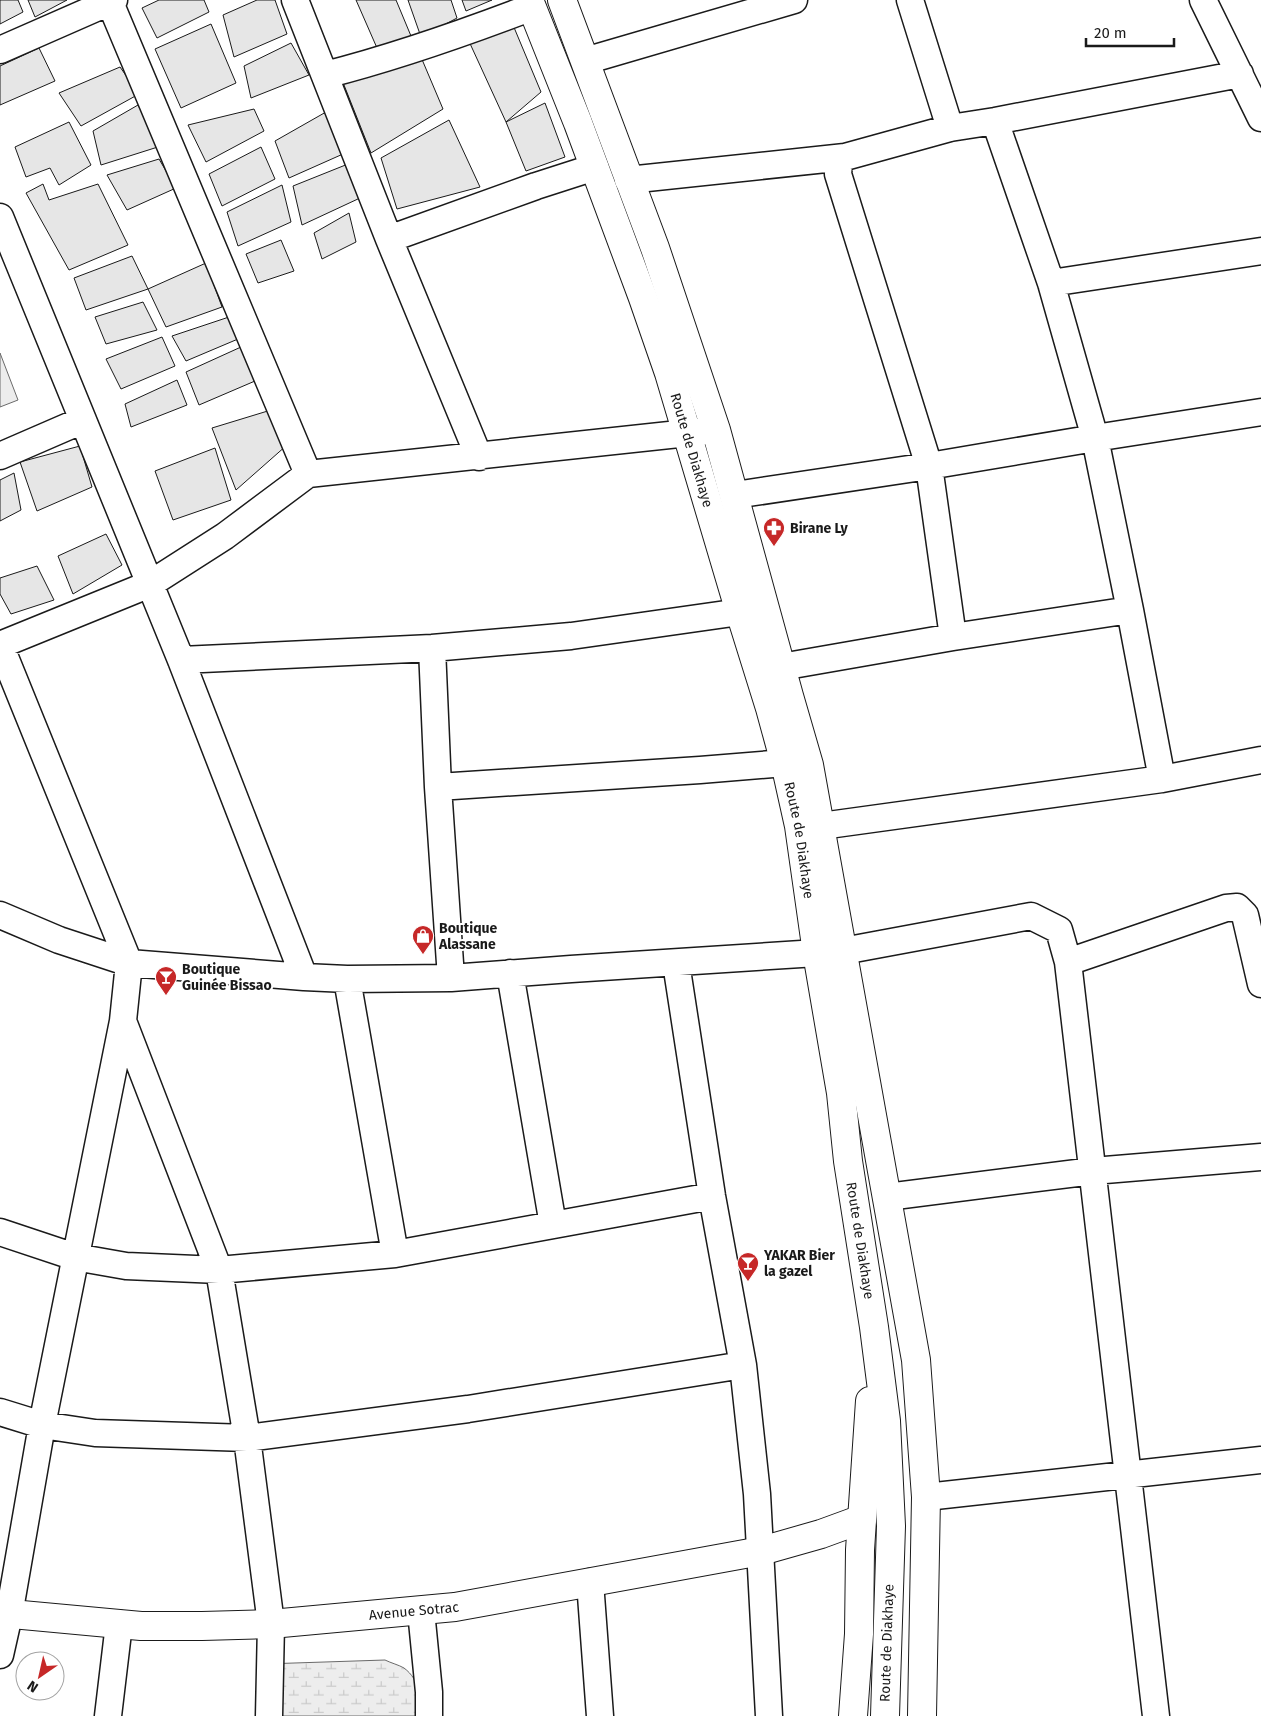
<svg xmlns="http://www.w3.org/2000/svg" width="1261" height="1716" viewBox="0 0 1261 1716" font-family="'Fira Sans',sans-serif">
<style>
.wetland{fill:url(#wetland-marsh);stroke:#6a6a6a}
.built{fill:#ededed;stroke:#6a6a6a}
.building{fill:#e6e6e6;stroke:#1a1a1a}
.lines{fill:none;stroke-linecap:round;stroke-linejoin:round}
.street-casing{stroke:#1a1a1a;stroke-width:29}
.secondary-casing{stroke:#1a1a1a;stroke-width:30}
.primary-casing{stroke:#1a1a1a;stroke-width:30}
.street{stroke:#fff;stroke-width:26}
.secondary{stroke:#fff;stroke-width:28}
.primary{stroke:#fff;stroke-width:28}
.labels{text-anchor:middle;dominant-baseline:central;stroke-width:4;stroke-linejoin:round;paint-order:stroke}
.street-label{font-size:14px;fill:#1a1a1a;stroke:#fff}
.poi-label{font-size:14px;font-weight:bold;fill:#1a1a1a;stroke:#fff;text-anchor:start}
</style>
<defs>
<pattern id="wetland-marsh" width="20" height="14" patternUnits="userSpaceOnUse" patternTransform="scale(1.25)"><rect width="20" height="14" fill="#ededed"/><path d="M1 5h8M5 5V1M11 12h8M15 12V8" fill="none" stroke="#cbcbcb"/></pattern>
</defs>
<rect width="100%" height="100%" fill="#fff"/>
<path class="wetland" d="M385,1660C391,1663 399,1665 404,1668C420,1680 421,1698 424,1716H257L264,1664Z"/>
<path class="built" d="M0,353L18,400L0,407Z"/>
<path class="building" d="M0,0H18L23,12L0,24Z
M28,0H67L35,17Z
M159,0H204L209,12L157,38L142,8Z
M257,0H275L287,34L234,57L223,15Z
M356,0H396L411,36L377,48Z
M408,0H451L457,18L421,37Z
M462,0H492L466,11Z
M211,24L236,83L181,108L155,49Z
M513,25L541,92L506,122L467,37Z
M291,43L309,75L251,98L244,66Z
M39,48L55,81L0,105V66Z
M418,50L443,109L371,153L342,80Z
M120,67L139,94L81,126L59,93Z
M545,103L565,157L526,171L506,122Z
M138,105L161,146L101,165L93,131Z
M254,109L264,131L206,162L188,125Z
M326,112L343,154L289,178L275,141Z
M449,120L480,187L397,209L381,158Z
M69,122L91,165L59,185L50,168L26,177L15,147Z
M261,147L275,179L222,206L209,174Z
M159,159L176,188L127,210L107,175Z
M348,164L360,198L302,225L293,186Z
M43,184L49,200L98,184L128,245L69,270L26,193Z
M282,185L291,222L238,246L227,212Z
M349,213L356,242L322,259L314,233Z
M281,240L294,271L258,283L246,254Z
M132,256L148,289L86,310L74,278Z
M206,263L222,307L166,327L148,289Z
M143,302L157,330L106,344L95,317Z
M229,317L238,339L186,361L172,336Z
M162,337L175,366L121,389L106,359Z
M241,347L255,381L199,405L186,372Z
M177,380L187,405L131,427L125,404Z
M271,410L287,445L236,490L212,428Z
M80,446L92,487L37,511L20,462Z
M215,448L231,500L173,520L155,471Z
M14,473L21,510L0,521V480Z
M106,534L122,565L73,594L58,556Z
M37,566L54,600L11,614L0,594V578Z"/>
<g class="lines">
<g class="street-casing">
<path id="street" d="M109,0L308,474
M295,0L389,239L479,457
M910,0L950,128
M1203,0L1261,118
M0,50L114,0
M585,61L794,0
M325,75C396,57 464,33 532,7
M995,121L1051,283L1095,438L1130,610L1162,779
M845,157L839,164L838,174L929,466L953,637
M628,180L845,157L950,128L995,121L1240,74
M0,217L181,660L304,977
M389,239L536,186L595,167
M1051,283L1261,251
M0,456L83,420
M735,495L929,466L1095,438L1261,412
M432,648L438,787L451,978
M181,660L432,648L571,636L740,612
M781,667L953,637L1130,610
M438,787L700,770L785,763
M821,826L1162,779L1261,760
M0,915L59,940L129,963L304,977L347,979L451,978L571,969L817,953L843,951L1031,916L1059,930L1068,962L1156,1716
M1068,962L1226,908L1237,907L1245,915L1261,984
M676,963L712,1196L743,1365L757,1494L769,1716
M510,973L553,1225
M347,979L395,1254
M123,1021L219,1270L247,1438L271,1624L269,1716
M887,1197L1093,1171L1261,1157
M0,1232L75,1257L126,1266L219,1270L395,1254L712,1196
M0,1412L42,1425L95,1433L247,1438L468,1409L743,1365
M926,1497L1261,1460
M590,1582L600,1716
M421,1611L429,1692V1716
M0,1655L9,1615L42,1425L123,1021L129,963L0,645L150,584L225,536L308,474L716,430
M108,1716L119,1624"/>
</g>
<g class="secondary-casing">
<g id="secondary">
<path id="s1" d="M0,1613L141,1626H202L271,1624L455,1607L761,1551L821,1534L862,1519"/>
</g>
</g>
<g class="primary-casing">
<g id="primary">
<path id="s2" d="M529,0L578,123L643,298L669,373L740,612L770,708L785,763L799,826L817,953L841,1093L848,1161L874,1327L886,1421L891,1526L885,1716"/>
<path d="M562,0L655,248L716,430L789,696L809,765L916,1360L926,1497L922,1716"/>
<path d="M853,1716L859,1634L860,1550L870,1401"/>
</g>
</g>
<use href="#street" class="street"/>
<use href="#secondary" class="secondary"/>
<use href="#primary" class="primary"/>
</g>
<defs>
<g id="pharmacy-pin" transform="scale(1.125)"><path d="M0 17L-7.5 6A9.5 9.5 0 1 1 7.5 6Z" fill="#c62828" stroke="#fff"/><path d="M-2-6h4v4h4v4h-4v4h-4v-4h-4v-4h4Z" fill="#fff"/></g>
<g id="shop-pin" transform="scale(1.125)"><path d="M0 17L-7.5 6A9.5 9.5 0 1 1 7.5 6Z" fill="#c62828" stroke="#fff"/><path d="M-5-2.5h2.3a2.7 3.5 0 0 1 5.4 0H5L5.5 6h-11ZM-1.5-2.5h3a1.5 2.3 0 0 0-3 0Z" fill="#fff"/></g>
<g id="bar-pin" transform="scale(1.125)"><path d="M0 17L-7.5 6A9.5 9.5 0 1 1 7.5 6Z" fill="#c62828" stroke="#fff"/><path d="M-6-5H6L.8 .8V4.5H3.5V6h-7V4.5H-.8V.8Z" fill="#fff"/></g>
</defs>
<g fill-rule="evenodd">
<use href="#pharmacy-pin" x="774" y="528"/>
<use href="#shop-pin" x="423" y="936"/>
<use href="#bar-pin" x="166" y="977"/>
<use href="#bar-pin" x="748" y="1263"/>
</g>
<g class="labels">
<g class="street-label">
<text stroke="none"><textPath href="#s2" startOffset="479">Route de Diakhaye</textPath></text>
<text stroke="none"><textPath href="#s2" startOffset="884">Route de Diakhaye</textPath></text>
<text stroke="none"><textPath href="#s2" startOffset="1289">Route de Diakhaye</textPath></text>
<text stroke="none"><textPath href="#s1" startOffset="415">Avenue Sotrac</textPath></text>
<text transform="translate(887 1643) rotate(-88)">Route de Diakhaye</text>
</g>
<g class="poi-label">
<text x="790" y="528">Birane Ly</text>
<text x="439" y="928">Boutique<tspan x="439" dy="16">Alassane</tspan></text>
<text x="182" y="969">Boutique<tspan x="182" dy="16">Guinée Bissao</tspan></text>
<text x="764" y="1255">YAKAR Bier<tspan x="764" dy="16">la gazel</tspan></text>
</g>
</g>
<g transform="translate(40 1676) rotate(214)"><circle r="24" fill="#ffffff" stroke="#a3a3a3"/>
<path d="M0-4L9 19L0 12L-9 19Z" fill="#c62828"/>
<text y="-8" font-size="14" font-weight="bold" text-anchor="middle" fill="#1a1a1a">N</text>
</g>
<path d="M1086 38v8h88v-8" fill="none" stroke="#1a1a1a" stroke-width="2.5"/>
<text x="1094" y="38" font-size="15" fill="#1a1a1a" stroke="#ffffff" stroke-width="4" paint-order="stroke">20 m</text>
</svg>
